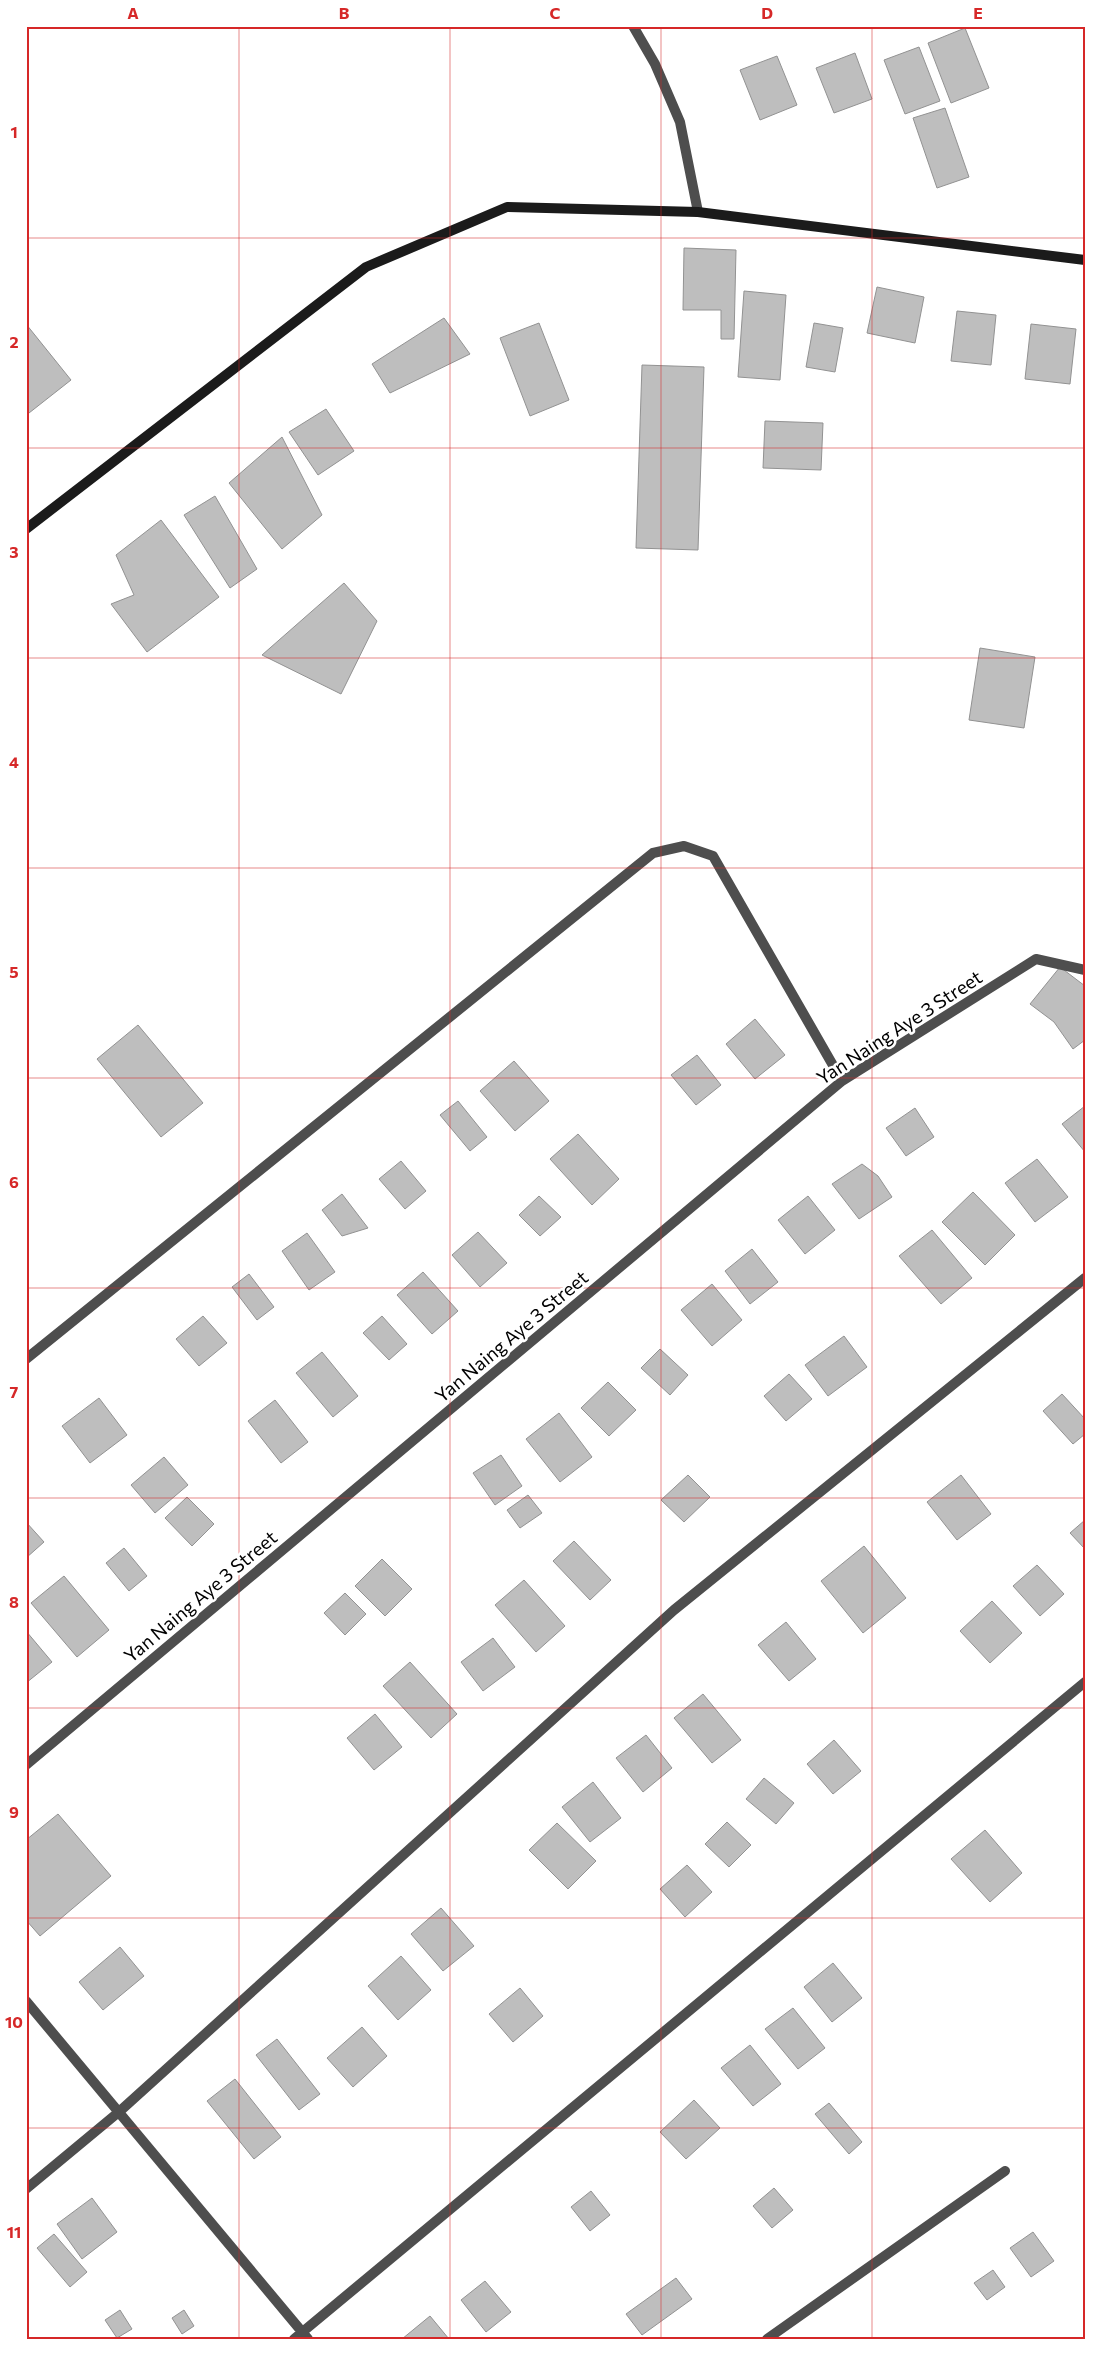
<svg xmlns="http://www.w3.org/2000/svg" width="1111" height="2365" viewBox="0 0 1111 2365" font-family="Commissioner,sans-serif">
<style>
.building{fill:#bebebe;stroke:#929292}
.lines{fill:none;stroke-linecap:round;stroke-linejoin:round}
.street{stroke:#4e4e4e;stroke-width:10}
.secondary{stroke:#1b1b1b;stroke-width:10}
.grid{fill:none;stroke:#d62828;stroke-width:1;stroke-opacity:0.55}
.labels{text-anchor:middle;dominant-baseline:central;stroke-width:5;stroke-linejoin:round;paint-order:stroke}
.street-label{font-size:19px;fill:#000;stroke:#fff}
.neatline{fill:none;stroke:#d62828;stroke-width:2}
.grid-label{font-size:16px;text-anchor:middle;font-weight:bold;fill:#d62828}
</style>
<rect width="100%" height="100%" fill="#fff"/>
<path class="building" d="M965,28L989,88L951,103L928,43Z
M919,47L940,101L905,114L884,60Z
M855,53L872,99L834,113L816,68Z
M777,56L797,105L760,120L740,70Z
M945,108L969,177L937,188L913,118Z
M684,248L736,250L734,339H721V310H683Z
M877,287L924,297L915,343L867,333Z
M744,291L786,295L780,380L738,377Z
M957,311L996,315L991,365L951,361Z
M444,318L470,354L390,393L372,364Z
M539,323L569,400L530,416L500,338Z
M814,323L843,328L835,372L806,367Z
M26,324L71,380L29,413L26,409Z
M1031,324L1076,329L1070,384L1025,379Z
M642,365L704,367L698,550L636,548Z
M326,409L354,451L318,475L289,432Z
M765,421L823,423L821,470L763,468Z
M282,437L322,515L282,549L229,483Z
M215,496L257,569L230,588L184,515Z
M161,520L219,597L147,652L111,604L134,595L116,555Z
M344,583L377,621L341,694L262,655Z
M980,648L1035,657L1024,728L969,720Z
M1060,967L1085,986V1040L1073,1049L1054,1022L1030,1004Z
M755,1019L785,1055L755,1079L726,1044Z
M138,1025L203,1103L161,1137L97,1059Z
M697,1055L721,1085L696,1105L671,1075Z
M514,1061L549,1101L515,1131L480,1091Z
M458,1101L487,1137L470,1151L440,1115Z
M1085,1106V1152L1062,1124Z
M915,1108L934,1137L906,1156L886,1128Z
M578,1134L619,1179L592,1205L550,1159Z
M1037,1159L1068,1197L1035,1222L1005,1183Z
M401,1161L426,1191L405,1209L379,1179Z
M862,1164L878,1176L892,1197L859,1219L832,1184Z
M973,1192L1015,1235L985,1265L942,1222Z
M342,1194L368,1228L342,1236L322,1210Z
M539,1196L561,1217L540,1236L519,1215Z
M808,1196L835,1230L805,1254L778,1220Z
M932,1230L972,1278L941,1304L899,1256Z
M478,1232L507,1263L480,1287L452,1255Z
M307,1233L335,1272L309,1290L282,1251Z
M752,1249L778,1282L750,1304L725,1271Z
M423,1272L458,1311L432,1334L397,1295Z
M249,1274L274,1307L257,1320L232,1287Z
M712,1284L742,1320L712,1346L681,1310Z
M203,1316L227,1343L199,1366L176,1339Z
M382,1316L407,1344L389,1360L363,1333Z
M844,1336L867,1367L828,1396L805,1365Z
M660,1349L688,1375L670,1395L641,1368Z
M322,1352L358,1396L333,1417L296,1373Z
M789,1374L812,1399L786,1421L764,1396Z
M608,1382L636,1410L609,1436L581,1408Z
M1062,1394L1085,1419V1434L1073,1444L1043,1411Z
M99,1398L127,1435L90,1463L62,1426Z
M275,1400L308,1442L281,1463L248,1421Z
M559,1413L592,1457L560,1482L526,1439Z
M501,1455L522,1486L495,1505L473,1473Z
M164,1457L188,1485L155,1513L131,1485Z
M688,1475L710,1497L684,1522L661,1500Z
M961,1475L991,1514L957,1540L927,1502Z
M528,1495L542,1513L520,1528L507,1510Z
M187,1497L214,1524L192,1546L165,1518Z
M1085,1520V1549L1070,1533Z
M26,1522L44,1542L26,1558Z
M574,1541L611,1580L590,1600L553,1561Z
M864,1546L906,1598L863,1633L821,1581Z
M124,1548L147,1576L129,1591L106,1563Z
M382,1559L412,1589L385,1616L355,1586Z
M1037,1565L1064,1594L1040,1616L1013,1586Z
M64,1576L109,1630L77,1657L31,1603Z
M524,1580L565,1626L536,1652L495,1605Z
M345,1593L366,1614L345,1635L324,1613Z
M992,1601L1022,1633L990,1663L960,1631Z
M786,1622L816,1659L789,1681L758,1645Z
M26,1631L52,1662L26,1683Z
M493,1638L515,1667L483,1691L461,1662Z
M410,1662L457,1714L431,1738L383,1686Z
M703,1694L741,1740L712,1763L674,1718Z
M375,1714L402,1747L374,1770L347,1738Z
M646,1735L672,1768L643,1792L616,1758Z
M834,1740L861,1771L833,1794L807,1764Z
M764,1778L794,1803L776,1824L746,1799Z
M593,1782L621,1818L590,1842L562,1807Z
M58,1814L111,1876L40,1936L26,1920V1840Z
M727,1822L751,1845L729,1867L705,1844Z
M557,1823L596,1861L568,1889L529,1850Z
M985,1830L1022,1873L990,1902L951,1859Z
M687,1865L712,1892L685,1917L660,1889Z
M441,1908L474,1946L443,1971L411,1934Z
M120,1947L144,1976L103,2010L79,1982Z
M401,1956L431,1990L398,2020L368,1986Z
M833,1963L862,1998L832,2022L804,1987Z
M520,1988L543,2016L513,2042L489,2014Z
M793,2008L825,2048L798,2069L765,2029Z
M362,2027L387,2056L353,2087L327,2058Z
M277,2039L320,2094L299,2110L256,2055Z
M750,2045L781,2084L753,2106L721,2068Z
M235,2079L281,2137L254,2159L207,2101Z
M694,2100L720,2128L686,2159L660,2132Z
M829,2103L862,2142L849,2154L815,2114Z
M774,2188L793,2210L772,2228L753,2206Z
M591,2191L610,2215L590,2231L571,2207Z
M92,2198L117,2232L82,2259L57,2224Z
M1033,2232L1054,2261L1031,2277L1010,2248Z
M54,2234L87,2272L70,2287L37,2248Z
M993,2270L1005,2287L987,2300L974,2283Z
M676,2278L692,2299L642,2335L626,2314Z
M485,2281L511,2312L486,2332L461,2300Z
M120,2310L132,2329L117,2338L105,2320Z
M184,2310L194,2326L182,2334L172,2318Z
M430,2316L449,2339H402Z"/>
<g class="lines">
<path class="street" d="M633,26L655,64L680,122L698,212
M26,1359L653,853L684,846L713,856L842,1081
M26,1765L842,1081L1036,959L1085,970
M26,2001L308,2339
M26,2189L120,2111L674,1610L1085,1278
M294,2339L1085,1682
M767,2339L1005,2171"/>
<path class="secondary" d="M26,529L366,267L507,207L698,212L1085,260"/>
</g>
<path class="grid" d="M239,26V2339M450,26V2339M661,26V2339M872,26V2339M26,238H1085M26,448H1085M26,658H1085M26,868H1085M26,1078H1085M26,1288H1085M26,1498H1085M26,1708H1085M26,1918H1085M26,2128H1085"/>
<g class="labels">
<g class="street-label">
<text transform="translate(899 1027) rotate(-33)">Yan Naing Aye 3 Street</text>
<text transform="translate(511 1336) rotate(-40)">Yan Naing Aye 3 Street</text>
<text transform="translate(200 1596) rotate(-40)">Yan Naing Aye 3 Street</text>
</g>
</g>
<rect width="1111" height="2365" fill="none" stroke="#ffffff" stroke-width="55"/>
<rect x="28" y="28" width="1056" height="2310" class="neatline"/>
<g class="grid-label">
<text x="133" y="19">A</text>
<text x="344" y="19">B</text>
<text x="555" y="19">C</text>
<text x="767" y="19">D</text>
<text x="978" y="19">E</text>
<text x="14" y="138">1</text>
<text x="14" y="348">2</text>
<text x="14" y="558">3</text>
<text x="14" y="768">4</text>
<text x="14" y="978">5</text>
<text x="14" y="1188">6</text>
<text x="14" y="1398">7</text>
<text x="14" y="1608">8</text>
<text x="14" y="1818">9</text>
<text x="14" y="2028">10</text>
<text x="14" y="2238">11</text>
</g>
</svg>
